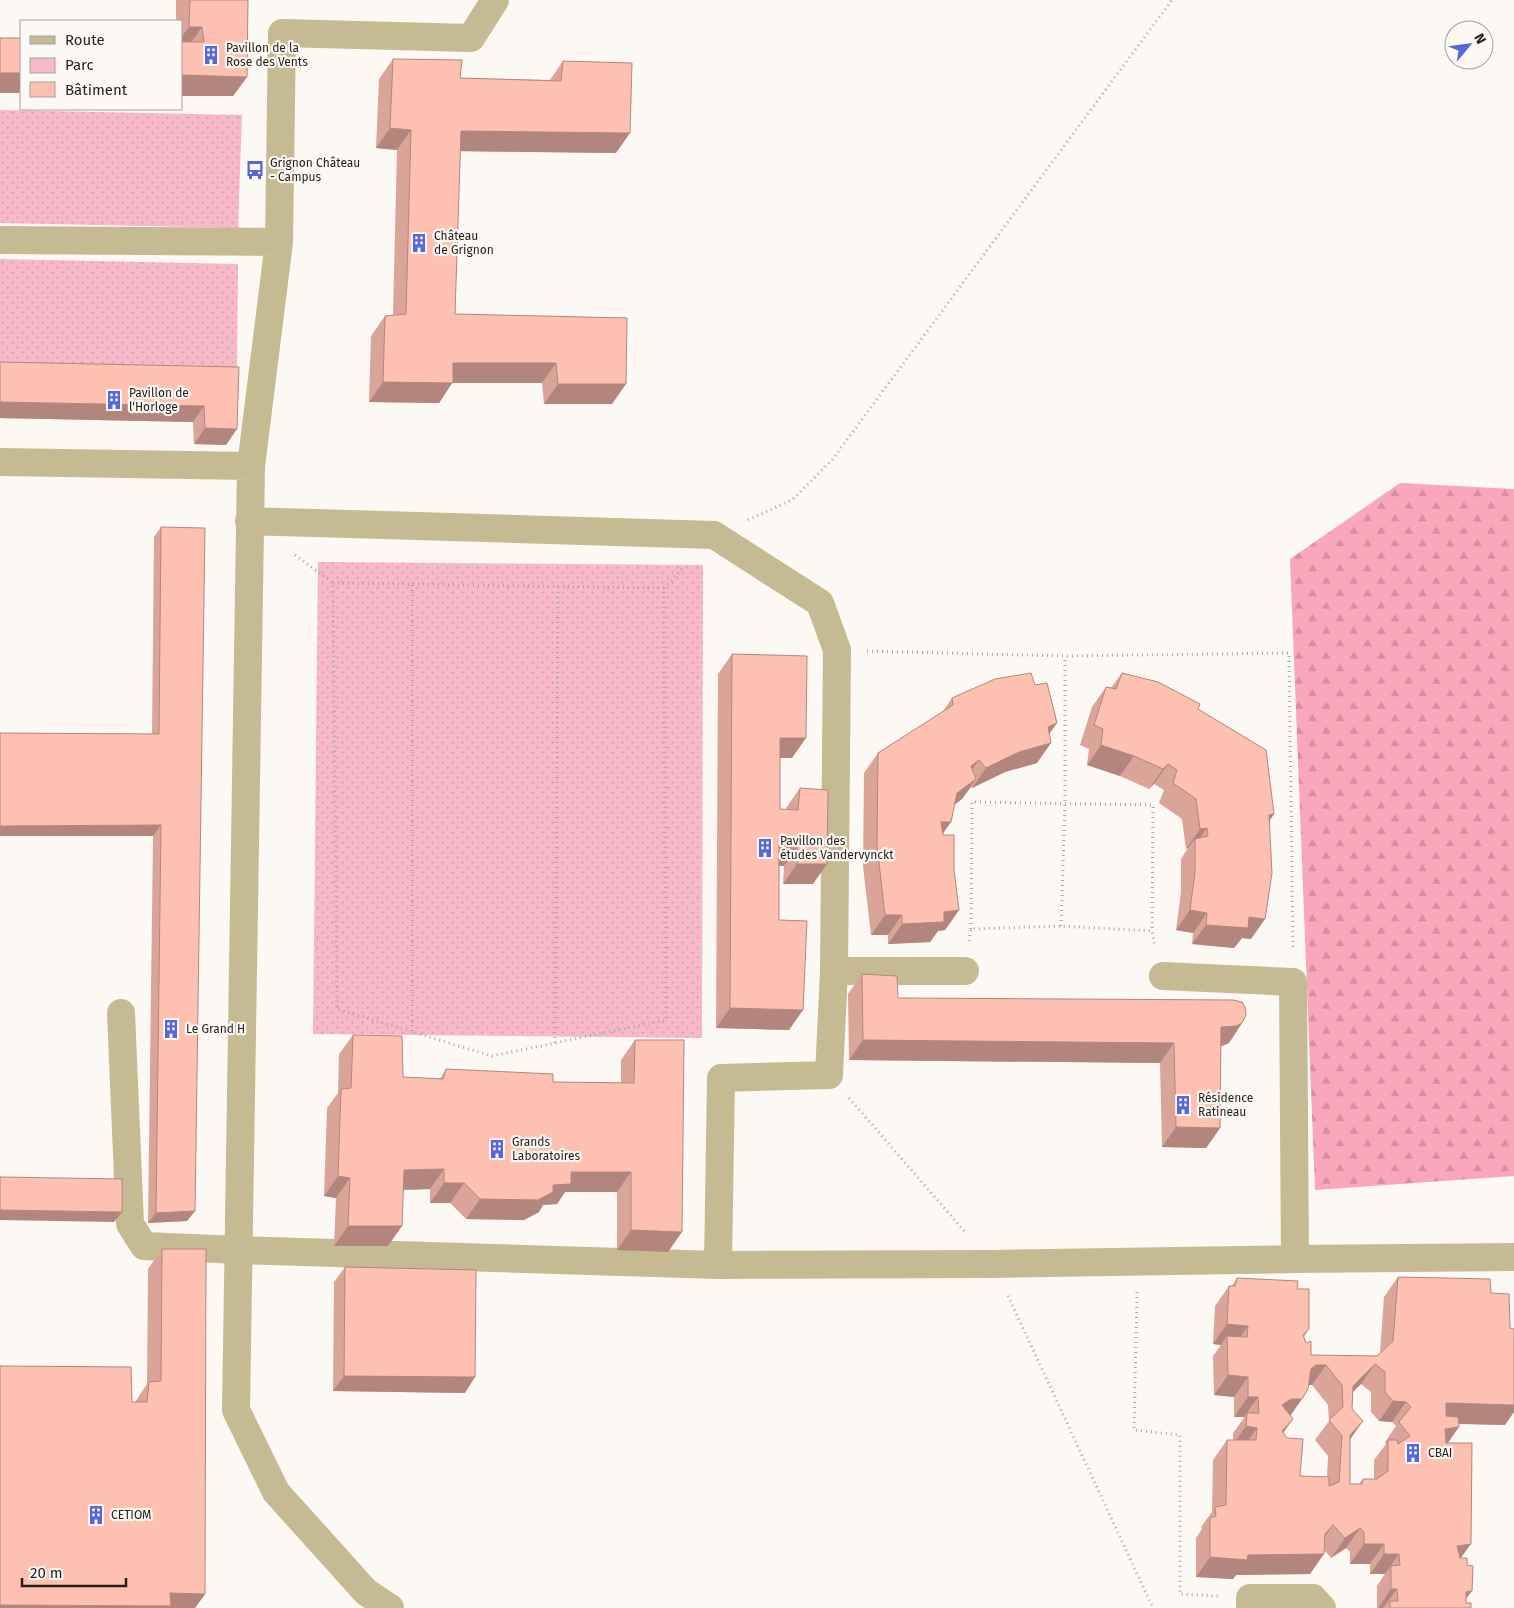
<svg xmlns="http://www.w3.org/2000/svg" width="1514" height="1608" viewBox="0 0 1514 1608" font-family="'Fira Sans',sans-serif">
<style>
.green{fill:url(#green-dots)}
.forest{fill:url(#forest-firs)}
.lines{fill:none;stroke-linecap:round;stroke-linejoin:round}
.path{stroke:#aba6a0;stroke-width:3;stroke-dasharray:1 4;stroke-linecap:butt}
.minor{stroke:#c5ba92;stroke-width:28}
.wall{fill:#daa598;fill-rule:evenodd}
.shaded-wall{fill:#b2867c}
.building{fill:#fec0b1;stroke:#b2867c;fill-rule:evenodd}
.labels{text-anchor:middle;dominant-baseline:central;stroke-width:4.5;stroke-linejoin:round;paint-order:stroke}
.poi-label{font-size:12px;fill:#251e17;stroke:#fcf8f4;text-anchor:start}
</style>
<defs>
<pattern id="green-dots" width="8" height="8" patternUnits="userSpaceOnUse" patternTransform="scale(1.25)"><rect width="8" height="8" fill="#f7b9c7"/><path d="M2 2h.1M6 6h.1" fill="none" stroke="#d49faa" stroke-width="1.8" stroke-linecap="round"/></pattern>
<pattern id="forest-firs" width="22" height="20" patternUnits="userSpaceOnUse" patternTransform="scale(1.25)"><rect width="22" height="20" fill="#faa7bb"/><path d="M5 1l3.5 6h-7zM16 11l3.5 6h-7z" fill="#d68fa0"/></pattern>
</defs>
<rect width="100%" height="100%" fill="#fcf8f4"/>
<path class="green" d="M0,110L242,115L238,228L0,223Z
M0,259L238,264L237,371L0,365Z
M318,562L703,565L702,1038L313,1034Z"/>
<path class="forest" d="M1400,483L1514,489V1176L1315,1190L1290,559Z"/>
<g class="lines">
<path class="path" d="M748,520L792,500L832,460L1172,0
M295,555L333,583L337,1009L492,1056L666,1020L664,588L684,567
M333,583L664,588
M867,651L1065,656L1289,653L1293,950
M1061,926L1065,803V656
M971,929L972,802L1153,805L1152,931
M969,941L971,929L1061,926L1152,931L1155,946
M412,1031V584
M555,1043L558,587
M849,1098L966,1233
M1137,1292L1134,1430L1180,1435V1594L1219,1596
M1008,1296L1153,1608"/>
<path class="minor" d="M0,240L279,242L251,466L236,1410L276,1492L366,1592L390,1608
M279,242L282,33L471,38L495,0
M0,462L251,466
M249,521L714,535L820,603L837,650L834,971L829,1075L721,1078L718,1265
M834,971H965
M1163,976L1293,982L1295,1259
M121,1013L130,1224L144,1246L240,1250L718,1265L993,1264L1295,1259L1514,1257
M1250,1608V1598H1313L1322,1608"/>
</g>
<path class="wall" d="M176,0H248L247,77L233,96H181V21H176Z
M393,59L460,78L550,80L563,61L616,153L460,151L455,314L627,318L612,404H544L542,383H452L439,403L369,402L371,336L385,316L393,315L397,150L376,148L379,79Z
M239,367L226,445L194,444L193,422L0,418Z
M161,527L195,1211L187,1221L148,1223L153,836H0V733L152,734L154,537Z
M732,654L792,758H780V809L786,810V808L800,788L813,884H783L784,866L779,865V920L789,1030L716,1028L718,674Z
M1122,673L1198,709L1274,814L1270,820L1251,939L1242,938L1234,948L1192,944L1193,933L1176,930L1181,892V859L1188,848L1186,849L1182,819L1159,803L1164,790L1154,784L1149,789L1120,776L1087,765L1089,749L1080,745L1092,707L1106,687L1111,688Z
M952,698L1049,734L1037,763L1005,772L972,788L971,787L962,799L954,805L943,833L954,870L959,910L945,930L938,931L930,942L888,944V935H871L863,866L864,773L878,753L942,713Z
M862,974L898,998L1242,1023L1229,1043L1221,1046L1220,1128L1206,1148L1162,1147L1160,1063L849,1060L848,994Z
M353,1035L403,1077L440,1079L446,1069L553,1082L621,1083V1060L635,1040L668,1252L617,1250V1192H565L557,1204L543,1205L539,1212L524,1220L466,1219L450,1203H430V1189L404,1190L388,1246H334L336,1198L324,1196L327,1108L338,1093L339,1054Z
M162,1249L205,1594L195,1608H0L132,1402H135L147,1384L148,1269Z
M345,1267L465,1393L333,1391L334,1282Z
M1398,1277L1505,1425L1458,1424L1447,1443L1466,1603L1471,1608H1377V1586L1385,1574H1370V1564H1350V1552L1346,1548L1331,1558L1324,1550L1310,1574L1236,1575L1233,1579L1196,1577V1538L1202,1529L1201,1527L1212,1512L1213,1460L1227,1440H1233V1433L1244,1418V1417H1234V1397L1214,1395L1213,1356L1221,1345L1213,1344L1215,1306L1229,1286H1232L1237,1278L1297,1289L1309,1329L1304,1337L1311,1355L1377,1356L1380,1353L1384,1297ZM1361,1384L1371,1392V1412L1379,1421L1392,1422L1396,1426L1385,1442L1386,1444L1374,1460V1479H1363L1359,1484H1350V1440L1352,1392ZM1309,1385H1312L1328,1405L1329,1421L1315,1440L1328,1456L1327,1477L1300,1476L1283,1433L1290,1416Z"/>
<path class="shaded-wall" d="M189,27H202L188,47H181V38Z
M0,73H21V93H0Z
M181,75L247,77L233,96H181Z
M390,128L411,130L397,150L376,148Z
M461,131L630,133L616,153L447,151Z
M453,363H556L542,383H452L439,403L369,402L383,382Z
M558,384H626L612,404H544Z
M0,402L204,406L193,422L0,418Z
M205,428L237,429L226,445L194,444Z
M1057,723L1043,743L1048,727Z
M780,738H806L792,758H766Z
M1051,743L1037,763L1005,772L972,788L986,768L1019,752Z
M1101,745L1134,756L1120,776L1087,765Z
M979,760L965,780L971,766Z
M1168,764L1154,784L1149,789L1163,769Z
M976,779L962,799L943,813L957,793Z
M1274,814L1260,834L1269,815Z
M941,822H951L937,842Z
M161,825L153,836H0V826Z
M1207,828L1195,845V839L1188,848L1186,849L1200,829Z
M779,845L798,846L784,866L765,865Z
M797,864H827L813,884H783Z
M959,910L945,930L938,931L930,942L888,944L902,924L944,912Z
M1190,910L1207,913L1193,933L1176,930Z
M885,915H902L888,935H871Z
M1249,917L1265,919L1251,939L1242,938L1234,948L1192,944L1206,925Z
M730,1008L803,1010L789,1030L716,1028Z
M1242,1023L1229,1043L1222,1046L1207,1047L1221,1027Z
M863,1040L1174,1043L1160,1063L849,1060Z
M1176,1127L1220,1128L1206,1148L1162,1147Z
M444,1169L430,1189L390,1190L404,1170Z
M571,1172H631L617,1192H565L557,1204L543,1205L539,1212L524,1220L466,1219L480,1199L553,1185Z
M338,1176L350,1178L336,1198L324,1196Z
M444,1183H464L450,1203H430Z
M0,1210L122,1212L114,1222L0,1220Z
M195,1211L187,1221L148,1223L156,1213Z
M348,1226H402L388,1246H334Z
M631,1230L682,1232L668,1252L617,1250Z
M1227,1324L1248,1326L1234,1346L1227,1336L1221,1345L1213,1344Z
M1375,1364L1361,1384L1343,1402L1353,1386Z
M1316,1365H1326L1312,1385H1302L1311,1369Z
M1228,1375L1248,1377L1234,1397L1214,1395Z
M344,1376L475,1377L465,1393L333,1391Z
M1248,1397H1258L1244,1417H1234Z
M1291,1399H1302L1288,1419L1282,1405Z
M1393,1401L1406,1402L1392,1422L1379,1421Z
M1446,1403L1514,1405V1412L1505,1425L1432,1423Z
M1293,1419L1279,1439L1282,1431Z
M1363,1421L1349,1441L1350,1435Z
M1246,1426L1257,1428L1243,1448L1232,1446Z
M1459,1427L1445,1447V1429Z
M1333,1525L1319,1545L1324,1554L1310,1574L1236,1575L1233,1579L1196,1577L1210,1557L1248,1555L1325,1534Z
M1360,1528L1346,1548L1331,1558L1345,1538Z
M1364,1544H1384L1370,1564H1350Z
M1471,1544L1457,1563V1546Z
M1384,1554H1399L1385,1574H1370Z
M1391,1589H1397L1383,1608H1378Z
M1472,1591L1459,1608L1466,1592Z
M170,1593L205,1594L195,1608H0V1605Z"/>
<path class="building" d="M190,0H248L247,77L181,75V42H204L202,27H189Z
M0,38H21V73H0Z
M393,59L462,60L460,78L561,81L563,61L632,63L630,133L461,131L455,314L627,318L626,384H558L556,363H453V383L383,382L385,316L406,314L411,130L390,128Z
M0,362L239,367L237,429L205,428L204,406L0,402Z
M161,527L205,528L195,1211L156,1213L161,825L0,826V733L159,734Z
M732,654L807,656L806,738H780V809L798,810L800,788L828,790L827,864H797L798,846L779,845V920L807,921L803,1010L730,1008Z
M1031,673L1035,685L1047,683L1057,723L1048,727L1051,743L1019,752L986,768L979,760L971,766L976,779L957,793L951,822H941L943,835H954V870L959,910L944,912V922L902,924V915H885L877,846L878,753L953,705L952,698L995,679Z
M1122,673L1158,682L1200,704L1198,709L1266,750L1274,814L1269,815L1272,873L1265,919L1249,917L1248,928L1206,925L1207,913L1190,910L1195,872V839L1208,836L1207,828L1200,829L1196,799L1173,783L1177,770L1168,764L1163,769L1134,756L1101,745L1103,729L1094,725L1106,687L1116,689Z
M862,974L897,976L898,998L1233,1000L1242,1002L1245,1007L1246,1015L1242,1023L1236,1026L1221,1027L1220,1128L1176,1127L1174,1043L863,1040Z
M353,1035L402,1036L403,1077L443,1079L446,1069L553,1074V1082L634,1083L635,1040H684L682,1232L631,1230V1172H571V1184L553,1185V1192L538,1200L480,1199L464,1183H444V1169L404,1170L402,1226H348L350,1178L338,1176L341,1089L351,1088Z
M0,1177L122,1179V1212L0,1210Z
M162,1249H206L205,1594L170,1593L171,1606L0,1605V1366L131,1367L132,1402H147L149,1382L161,1381Z
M345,1267L476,1270L475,1377L344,1376Z
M1398,1277L1490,1279L1491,1293L1509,1294L1510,1328L1514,1329V1405L1446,1403V1416L1458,1417L1459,1427L1445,1429L1446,1443H1472L1471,1544L1457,1546L1460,1558H1467V1565L1473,1566L1472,1591L1466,1592V1603H1471V1608H1390V1601H1398L1397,1589H1391V1566L1400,1565L1399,1554H1384V1544H1364V1532L1360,1528L1345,1538L1333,1525L1325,1534L1324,1554L1248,1555L1247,1560L1210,1557V1518L1216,1516L1215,1507L1226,1505L1227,1440H1256L1257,1428L1246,1426L1247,1413H1259L1258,1397H1248V1377L1228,1375L1227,1336L1247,1337L1248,1326L1227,1324L1229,1286H1235L1237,1278L1298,1281L1297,1289H1309V1329L1303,1335L1306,1343L1311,1341V1355L1377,1356L1393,1341ZM1375,1364L1385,1372V1392L1393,1401L1406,1402L1411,1407L1399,1422L1410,1436L1398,1444L1397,1440H1388V1471L1377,1479H1363L1362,1484H1350V1435L1363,1421L1352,1409L1353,1386ZM1316,1365H1326L1342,1385L1343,1407L1329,1420L1342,1436L1339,1482L1329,1486V1477L1300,1476L1303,1439L1287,1438L1282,1431L1293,1419L1282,1405L1291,1399H1302L1308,1389L1311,1369Z"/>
<defs>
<g id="building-bare" transform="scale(1.5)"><path d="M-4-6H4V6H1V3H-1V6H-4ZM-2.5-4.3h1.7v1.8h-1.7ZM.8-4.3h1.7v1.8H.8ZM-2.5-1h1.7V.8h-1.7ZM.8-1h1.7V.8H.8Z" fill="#5467dd" stroke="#fcf8f4" stroke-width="2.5" paint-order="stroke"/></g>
<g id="bus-bare" transform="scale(1.5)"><path d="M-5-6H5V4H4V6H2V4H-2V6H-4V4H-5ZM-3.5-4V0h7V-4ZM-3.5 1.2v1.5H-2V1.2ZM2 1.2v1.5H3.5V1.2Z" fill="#5467dd" stroke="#fcf8f4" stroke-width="2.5" paint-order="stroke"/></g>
</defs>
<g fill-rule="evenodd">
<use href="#building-bare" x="211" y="55"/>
<use href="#bus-bare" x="255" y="170"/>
<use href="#building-bare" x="419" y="243"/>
<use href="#building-bare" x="114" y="400"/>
<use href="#building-bare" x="765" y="848"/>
<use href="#building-bare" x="171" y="1029"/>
<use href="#building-bare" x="1183" y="1105"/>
<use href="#building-bare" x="497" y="1149"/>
<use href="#building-bare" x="1413" y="1453"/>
<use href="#building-bare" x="96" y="1515"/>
</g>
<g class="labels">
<g class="poi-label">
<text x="226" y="48">Pavillon de la<tspan x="226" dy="14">Rose des Vents</tspan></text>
<text x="270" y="163">Grignon Château<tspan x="270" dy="14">- Campus</tspan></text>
<text x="434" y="236">Château<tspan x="434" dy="14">de Grignon</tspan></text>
<text x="129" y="393">Pavillon de<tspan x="129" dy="14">l'Horloge</tspan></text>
<text x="780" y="841">Pavillon des<tspan x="780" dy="14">études Vandervynckt</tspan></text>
<text x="186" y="1029">Le Grand H</text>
<text x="1198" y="1098">Résidence<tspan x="1198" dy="14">Ratineau</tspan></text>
<text x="512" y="1142">Grands<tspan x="512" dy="14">Laboratoires</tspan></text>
<text x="1428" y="1453">CBAI</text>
<text x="111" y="1515">CETIOM</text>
</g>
</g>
<rect x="20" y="20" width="162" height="90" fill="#fcf8f4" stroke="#a6a19c"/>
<rect x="30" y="36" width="25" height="8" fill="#c5ba92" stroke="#a6a19c"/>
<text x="65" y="45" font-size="15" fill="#251e17">Route</text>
<rect x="30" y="58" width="25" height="15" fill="#f7b9c7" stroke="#a6a19c"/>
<text x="65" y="70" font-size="15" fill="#251e17">Parc</text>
<rect x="30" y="82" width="25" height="15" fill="#fec0b1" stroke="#a6a19c"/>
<text x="65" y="95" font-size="15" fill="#251e17">Bâtiment</text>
<g transform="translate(1469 45) rotate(61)"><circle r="24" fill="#fcf8f4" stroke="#a6a19c"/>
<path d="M0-4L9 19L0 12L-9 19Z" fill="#5467dd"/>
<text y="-8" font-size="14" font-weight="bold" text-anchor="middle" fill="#251e17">N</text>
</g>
<path d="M22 1578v8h104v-8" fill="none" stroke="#251e17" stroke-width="2.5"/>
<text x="30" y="1578" font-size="15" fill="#251e17" stroke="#fcf8f4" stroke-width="4" paint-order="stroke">20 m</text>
</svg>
